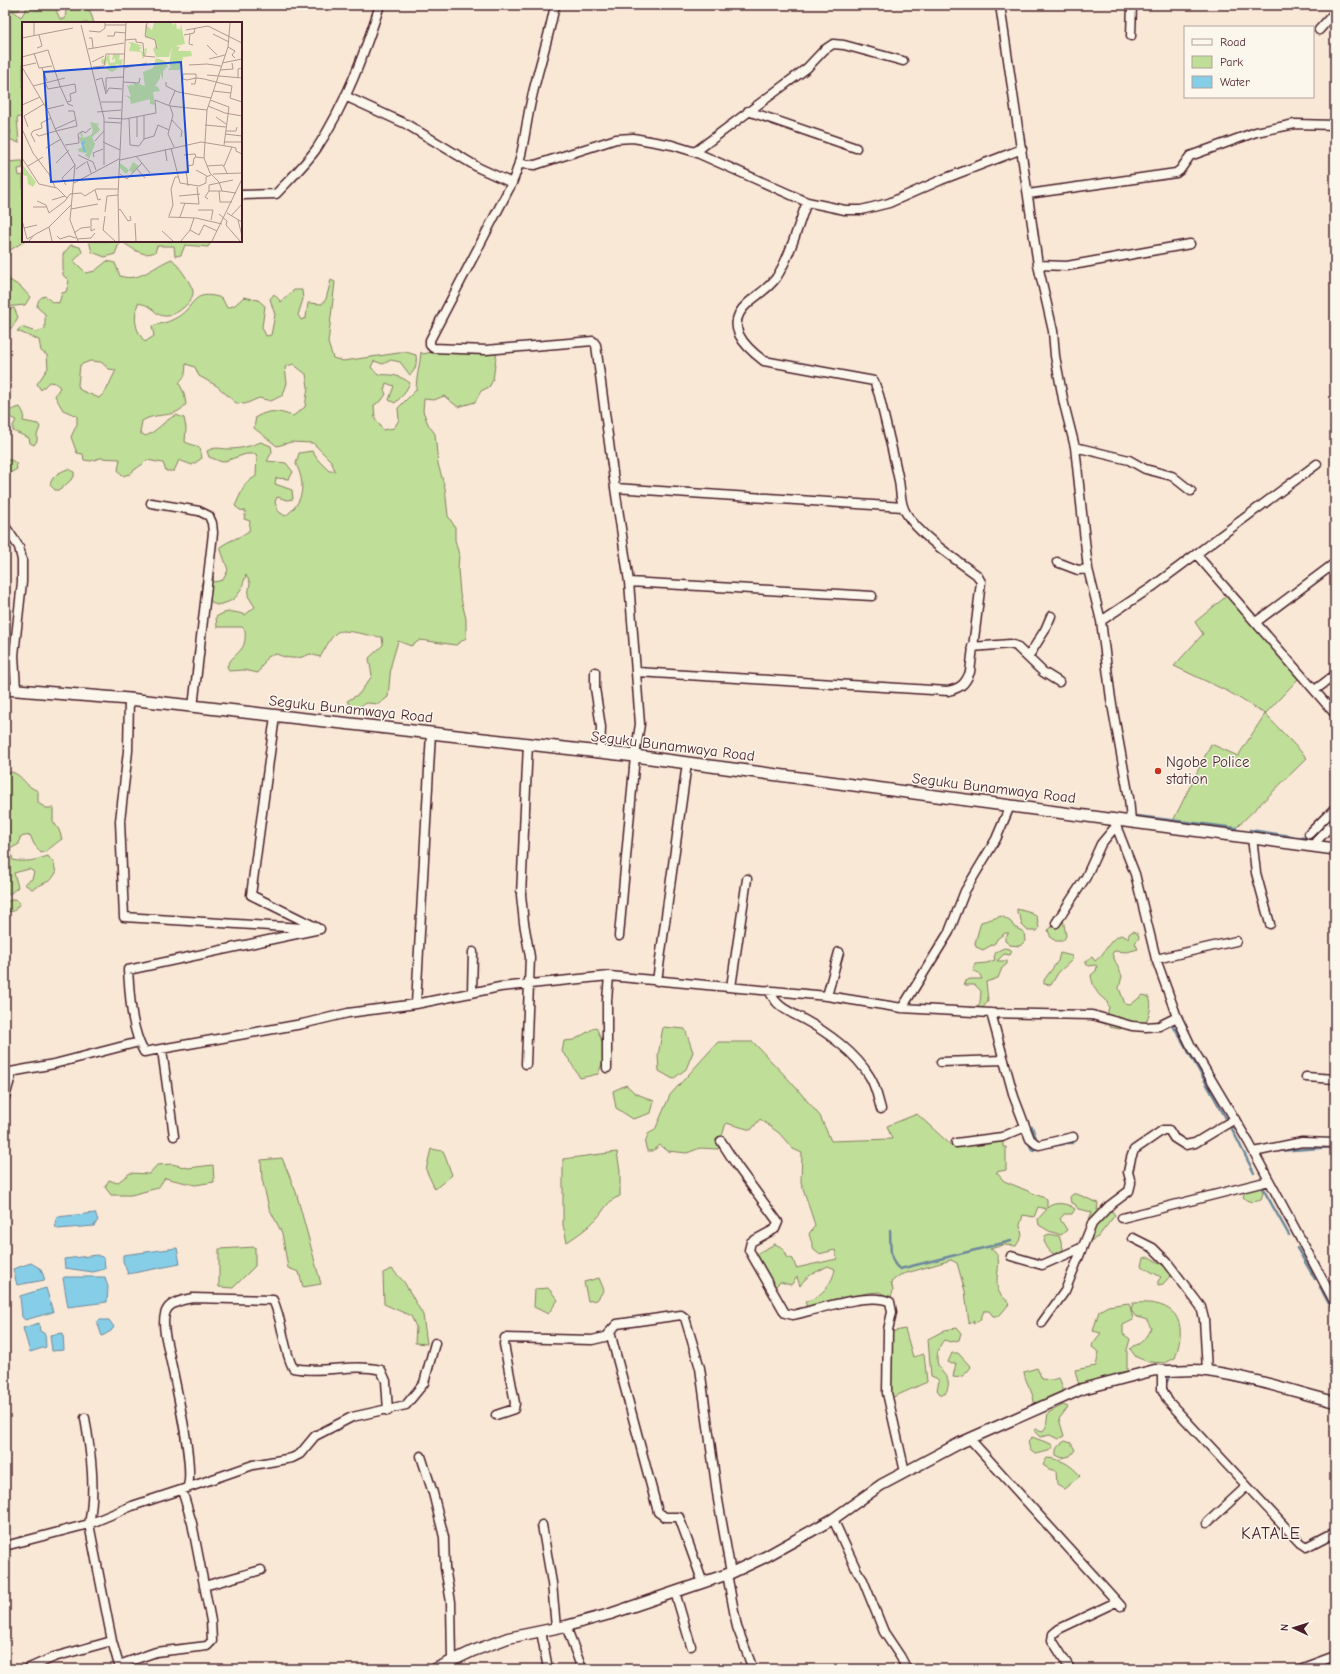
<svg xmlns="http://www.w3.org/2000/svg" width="1340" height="1674" viewBox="0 0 1340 1674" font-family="'Comic Neue',sans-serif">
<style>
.green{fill:#bfdf98;stroke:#847f62;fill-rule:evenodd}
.water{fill:#86cee7;stroke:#6e889c}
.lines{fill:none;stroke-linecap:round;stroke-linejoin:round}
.stream{stroke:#6e889c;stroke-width:2.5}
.minor-casing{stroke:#4a1f2b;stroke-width:11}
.tertiary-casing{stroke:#4a1f2b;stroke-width:13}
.secondary-casing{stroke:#4a1f2b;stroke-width:14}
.minor{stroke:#fbf7ec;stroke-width:8}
.tertiary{stroke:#fbf7ec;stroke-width:10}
.secondary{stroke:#fbf7ec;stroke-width:11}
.poi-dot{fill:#c8321e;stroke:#fbf7ec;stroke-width:1.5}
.labels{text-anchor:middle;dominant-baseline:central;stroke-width:3;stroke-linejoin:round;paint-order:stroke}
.street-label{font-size:15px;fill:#4a1f2b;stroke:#fbf7ec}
.poi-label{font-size:15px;fill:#4a1f2b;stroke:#fbf7ec;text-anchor:start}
.quarter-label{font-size:17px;letter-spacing:1px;fill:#4a1f2b;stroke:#fbf7ec}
.inset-river{fill:none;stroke:#86cee7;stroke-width:2}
.inset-road{fill:none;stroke:#b39892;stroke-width:1}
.view{fill:#1d4ed8;fill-opacity:0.15;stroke:#1d4ed8;stroke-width:2}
.inset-edge{fill:none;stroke:#4a1f2b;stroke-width:2}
</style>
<rect width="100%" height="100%" fill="#f9e8d6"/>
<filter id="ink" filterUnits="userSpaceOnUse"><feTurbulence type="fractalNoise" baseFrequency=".025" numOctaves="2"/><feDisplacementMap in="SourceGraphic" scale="8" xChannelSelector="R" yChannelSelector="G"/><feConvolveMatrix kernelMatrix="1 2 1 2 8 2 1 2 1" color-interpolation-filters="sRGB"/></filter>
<g filter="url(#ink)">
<path class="green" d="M5,5H21L19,10H12L21,17L28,6L35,9L55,8L60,19H65L66,11L59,5H73L90,11L94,23H23V116L17,118L19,143L9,139L11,131L5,128Z
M20,161H23V168L18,169L19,176L23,175V241H25L10,250L8,258L5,260V167L8,162Z
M89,241H209L211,242L208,247L185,245L181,255L175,256L174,246H157L155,252C141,258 132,247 120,241L115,254L105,257L92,252Z
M71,245L80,247L82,252L74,261L86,273L95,271L107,261L115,263L120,276C140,283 155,265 172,259C178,265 191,283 193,291C194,302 177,314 168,316C158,317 156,311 149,307C146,304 141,304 138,303C133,319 135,330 145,342L154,336L152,326C159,324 167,323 174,319C197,308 189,288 222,298L227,308L235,305L244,297L258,300L265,306L262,327L266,336L271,335L275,315L270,299L274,294L281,302L294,290H302L303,299L298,315L301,320L306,318L308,303L322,304L326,299L331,280L335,282L328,343L333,358L343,361L406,352L416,355C417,363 416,370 410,375L400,362L391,360L383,364L374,361L371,367L378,375C390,374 400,375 410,383L404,394L395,403L389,400L394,386L386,383L384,390L386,394L382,400L374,405L375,418L383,430L394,428L399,420L398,408L416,390C416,377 420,366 421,352L423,354L446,349L497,350L493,380L489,387L481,391L475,402L458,407L444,396L434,400L424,399L423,411L428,424L435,434L438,464L445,488L448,516L455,527V540L459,555L458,569L460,594L466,619V638L456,645L420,640L411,646L398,641L391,665L388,697L379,704L367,703L354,709L347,701L359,694L372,676L369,658L383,645L382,637C371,637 342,627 336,633C329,639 325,650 320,657L310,654C297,660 289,659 276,654L267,657L258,673L244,670L229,671L227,666C236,650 247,653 245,630L242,627H217L216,617C227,610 234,611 245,615L255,607L248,596L250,583L246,575C240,594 237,602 216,605L203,595L201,585L205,574L213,576L214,582L223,580L228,570L220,547C229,540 240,538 249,531L250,521L244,519L246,511L240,510L235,506L245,484L256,476L257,457L256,454H246L222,462L209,457L207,451C216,446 220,449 229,449C240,449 251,446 261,442L271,446L272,452L267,461L286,463L293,472L289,479L276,478L275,484L292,490L293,499L287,500L277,497L275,502L278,511L285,516C304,503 306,484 296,464L299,453L312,451L318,460L329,471H335L331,461L313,443L291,442L277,446L254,428L256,417C271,409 277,411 293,416L305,407L308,387L306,374L293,364L285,367L287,383L283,395L271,401L259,398L245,404L236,403L217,386L199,376L195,367L186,364L185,375L179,383L184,393L186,404C174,420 158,411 142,421L140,433L146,436C157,431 164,421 176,415L184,418L186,428L185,442L200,448L202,458L192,465L179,460L174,471H166L163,463L147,460C142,466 135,468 130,474L122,476L118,470L120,459L100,458L91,461L84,460L83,454L77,453L71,437L77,424V416L63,410L55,396L60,387L55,383L49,382L41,390L37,384L48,368L47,355L41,351L39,340L17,331L21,327L36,332L45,329V314L37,307C38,300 39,298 45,296L52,302L59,303L62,293L66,292L69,281L63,275V254ZM90,361L101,362L109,369L116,370L106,391L99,398L80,390L78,385L80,365Z
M8,279L21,287L30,297L25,305L5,307V280Z
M14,308L18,317L12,328H5V311Z
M20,407L24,414L23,421L38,424L40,427L37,435V441L34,445L30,443L29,438L13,431V426L16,420L5,415L8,411Z
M8,460H11L16,463L17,469L5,476V463Z
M68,469L74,472V477L60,490H55L50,485C52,476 59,472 68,469Z
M1229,594L1299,678L1265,714L1307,758L1234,830L1173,821L1211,744L1238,756L1265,714L1229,692L1174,666L1203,634L1195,622Z
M12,772C25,777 23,785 38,791V803L46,808H53V821L59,830L62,839C54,844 50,850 41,853L34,844L30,835L20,837L19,844L10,849L13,860C25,863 36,860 48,856L54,864L56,873L51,880L32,889L24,884L32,879L34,872L29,869L14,873L18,887L11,893L5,895V774Z
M15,899L20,903L14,911L5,912V902Z
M1017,909L1031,913L1037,917L1039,928L1037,931H1028L1022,925L1020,916L1017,913Z
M1002,916L1011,922L1014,927L1024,932L1025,941L1020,946L1010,945L1005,941V937L1009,933H1005L997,939L995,943L983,950L976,947L975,943L981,922Z
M1063,919L1066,936L1063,941H1056L1051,938L1048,930Z
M1133,931L1138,934L1139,938L1135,943L1138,949L1127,952L1114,951L1112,954L1122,976L1119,988L1125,1004L1130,1005L1143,995L1149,997C1153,1006 1149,1014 1146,1023L1119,1029L1110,1027L1106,1019L1109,1007L1106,1000C1097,996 1092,984 1091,975L1096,971L1097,966L1095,965L1089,966L1086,964V961L1092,957L1095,961C1106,954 1108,939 1121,935L1128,938L1129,934Z
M1004,948L1010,949L1012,951L1010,955L1004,954L997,961H1007V964L1002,968L998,978L986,982L988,1000L983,1008L978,1009L977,1008L980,1003L981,991L975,985H965L964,982L970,979H982L979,973L973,971L975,964L987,963L995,960L994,957L996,952Z
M1060,953L1072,956V960L1058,973L1051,985L1044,984V980L1058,961Z
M596,1027C605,1047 607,1054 598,1074L580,1078L568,1058L562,1052L564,1041L574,1040Z
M663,1027L685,1029L693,1052L686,1069L673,1079L659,1071L658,1056Z
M718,1042H753L791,1082L820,1116L831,1141L892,1139L887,1126L917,1114L954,1148L1003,1141V1147H1006V1170L996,1172L1004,1181L1047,1199V1208C1054,1201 1068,1203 1075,1209L1072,1214H1064L1060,1219L1067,1230L1061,1235L1049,1231L1039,1225L1038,1219L1047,1209L1038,1207L1034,1217L1023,1215L1020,1225L1022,1236L1016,1246L1004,1245L990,1249C1007,1256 992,1278 999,1292C1001,1296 1006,1300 1010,1303L999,1316H993L989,1311H984L980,1320L973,1324L974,1320L969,1324L965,1291L957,1263L951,1260L900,1275L891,1282L893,1290L891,1298L879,1292L867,1293L807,1308L805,1301C819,1300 833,1283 835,1269L828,1266C817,1272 806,1275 800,1286L797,1277L791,1285L780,1282L773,1289L752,1256L775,1244L783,1248L786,1257L793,1259L796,1268L837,1259L835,1250L819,1254L814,1250L809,1234L815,1225L801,1182L802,1153L793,1149L779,1133L760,1119L751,1130L726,1123L718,1149L700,1148L687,1153L668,1151L660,1145L653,1151H647L645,1144L648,1134L655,1130L670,1095Z
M626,1085L635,1093L654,1101L651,1113L633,1119L616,1108L613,1091Z
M431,1149L443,1151L452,1175L435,1189L426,1170Z
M617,1152L620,1171V1196C607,1201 606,1208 597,1218C589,1227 578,1235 567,1242L563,1225V1159Z
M282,1158L296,1192L321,1284L303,1287L299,1272L288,1268L282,1233L269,1208L262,1179L261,1160Z
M172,1164L188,1168L213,1165L214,1182L195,1185L165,1178L158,1188L131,1195H111L105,1187L109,1180L117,1183L130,1173L149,1174L157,1165Z
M1261,1187L1263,1193L1261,1200C1254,1202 1248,1203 1243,1197L1246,1188Z
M1073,1194H1077L1098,1203L1097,1210H1111L1115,1215L1098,1237L1090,1241L1085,1237L1086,1226L1092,1212L1078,1209L1075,1204L1071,1203L1070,1197Z
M1049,1234L1059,1236L1063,1248L1062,1255C1052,1256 1048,1250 1044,1241L1045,1236Z
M255,1247V1266L233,1288L219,1287V1249Z
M1149,1257L1168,1268L1171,1275L1163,1284L1158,1285V1281L1161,1277L1141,1266L1143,1258Z
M392,1269L404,1282L423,1315L427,1344L415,1343L416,1327L411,1316L384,1304L383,1273Z
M599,1278L604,1290L597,1300L588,1301L584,1282Z
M548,1288L558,1300L548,1314L534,1307L535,1289Z
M1129,1303L1131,1310L1133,1303C1175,1300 1189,1319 1175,1358L1165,1363L1149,1362L1136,1357L1130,1349L1133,1346C1143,1344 1146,1336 1151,1328L1147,1320L1135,1316L1131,1310L1133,1320L1123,1325V1334L1130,1339L1127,1350V1371L1117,1373L1108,1381L1079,1386L1075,1370L1096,1366L1099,1352L1092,1347L1093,1343L1101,1333L1093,1331L1099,1311L1108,1306Z
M957,1328L961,1333L959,1340L951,1342L944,1340C938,1346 934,1361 940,1369C947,1378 952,1382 945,1394H940L937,1390L939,1381L936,1378L931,1376L928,1339L945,1330Z
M905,1329L913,1357L924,1354L927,1382L891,1398L890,1332Z
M952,1353H958L971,1367C966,1374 961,1379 953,1377L956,1363L952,1364L948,1362Z
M1037,1368L1042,1379L1052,1380L1059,1378L1062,1385V1391L1040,1404L1034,1402C1033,1391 1025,1382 1024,1372Z
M1063,1405L1068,1407L1059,1419L1064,1436L1058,1439L1050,1435L1040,1437L1034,1431L1036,1429L1043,1431L1046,1427L1048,1413Z
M1032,1437L1051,1444L1053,1448L1048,1451L1035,1454L1030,1450L1028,1441Z
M1065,1441L1071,1443L1075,1450L1070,1456L1062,1458L1056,1455C1055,1447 1059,1445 1065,1441Z
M1047,1458C1061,1459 1072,1465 1080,1476L1064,1489L1057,1485L1056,1471L1049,1469L1043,1465Z"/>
<path class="water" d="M95,1213L98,1220L94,1226L58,1229L56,1228L55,1223L57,1217Z
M177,1248L180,1264L128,1274L123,1261V1255Z
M97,1255L104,1258L105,1269L93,1272L65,1268L64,1259Z
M31,1263L41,1269L45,1280L17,1285L13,1269Z
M65,1277H105L108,1287L107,1302L68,1307L63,1278Z
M46,1288L53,1312L25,1320L22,1317L20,1296Z
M100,1320H109L114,1327L111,1331L102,1336L97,1322Z
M39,1323L40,1331L45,1334L46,1347L30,1352L23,1328Z
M63,1333L64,1350L52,1351L50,1335Z"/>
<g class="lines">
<path class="stream" d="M1137,816L1236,828
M1250,830L1311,839
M1172,1026L1176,1030L1227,1120
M1032,1127L1037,1141
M1231,1127L1254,1173
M1029,1143L1032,1150H1034
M1067,1143H1073
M1052,1146L1064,1144
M1278,1151L1335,1147
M1262,1187L1289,1235
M890,1230C891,1242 888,1262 900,1269L1011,1241
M1297,1248L1315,1279
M1320,1287L1329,1304
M1333,1313L1335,1317
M1166,1366L1187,1365
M1230,1380L1282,1392
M1165,1384L1170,1377L1174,1375"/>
<g class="minor-casing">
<path id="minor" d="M555,5C549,37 539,66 532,97C525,126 524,155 512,183L430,340V345L433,348L486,350L593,341L596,345L615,488L629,582L640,724L635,756L619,936
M1000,5L1038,265L1053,331L1055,356L1064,404L1075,447L1088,569L1101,621L1111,699L1129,798L1131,821
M1319,30L1335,12
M1131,36L1132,5
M345,96L406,124L479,168L512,183
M748,111L856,148
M695,152L807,68L824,50L833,44L844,45L903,61
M520,164L535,165L616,139L633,138L672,145L695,152L807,202L845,210H861L889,203L941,180L1022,149
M1028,194L1176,173L1180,170L1190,156L1256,132L1295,124L1335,125
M241,195L276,194C290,179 305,165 317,148C346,104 364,54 380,5
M1038,265L1067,266L1190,244
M1075,447L1129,460L1145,469L1172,476L1191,491
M615,488L903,507
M151,503L199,511L209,516L212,523L213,533L193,707
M5,526L19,547L22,560V582L14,655L16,690
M1196,554L1335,714
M1057,562L1078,570L1088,569
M629,582L872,596
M1101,621L1152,587L1317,464
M1256,622L1335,563
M972,647L1010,644L1016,646L1043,672L1059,682
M1028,657L1045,630L1051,616
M595,672V688L601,727L600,752
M637,672L948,691C960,688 965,685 970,672L981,582L977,575C956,560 919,535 906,513C900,504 901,492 899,481C893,452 886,424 879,395L874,381L764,361C744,346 723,325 748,303C757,295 769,288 776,278C790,257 798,225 807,202
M1315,690L1335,675
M129,699L128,751L120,821L124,917L320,929L128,970C130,997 131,1029 144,1052L302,1024L348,1013L416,1004L500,987L609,976L827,996L902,1008L991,1013L1092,1015L1132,1026L1146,1027L1159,1026L1177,1017
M275,716L251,895L316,927
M1113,818L1135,874L1156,959L1177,1017L1190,1044L1249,1143L1335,1303
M1309,834L1335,808
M1252,837L1256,873L1270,924
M1312,846L1335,821
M1056,923L1086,877L1101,844L1116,826
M1156,959L1236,941
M657,981L687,763
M731,987L747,879
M769,990C776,1007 788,1011 803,1019C827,1032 856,1053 870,1077C876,1087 878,1099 881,1109
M472,992L473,952
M827,996L839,952
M416,1004L431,733
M902,1008L949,932L965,891L996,839L1010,806
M991,1013L1014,1097L1030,1139L1036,1144L1039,1145L1073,1137
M162,1050L174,1136
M941,1062L1004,1060
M526,1064L530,957L524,923L521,895L528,744
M607,1068V1000L609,976
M5,1073L54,1064L139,1042
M1306,1077L1335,1079
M5,1097L12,1073
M721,1141L737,1166L778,1222L775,1229L751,1242L749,1250L785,1313L793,1315C815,1310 871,1291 890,1302L892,1312L888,1330L887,1393L905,1472
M956,1143L1002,1137L1025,1127
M1254,1152L1302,1142L1335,1143
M1122,1218L1269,1181
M1133,1238L1153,1248L1167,1262L1201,1307L1204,1319L1207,1371
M1011,1256L1042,1265L1081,1248
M1042,1323L1065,1291L1092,1224L1109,1206L1129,1191L1131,1183L1128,1172L1131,1158L1134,1150L1163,1130H1169L1174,1138L1185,1145L1195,1143L1235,1119
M610,1332L658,1512L665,1517H679L703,1583
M1162,1371V1389L1168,1401L1300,1543L1306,1547L1335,1532
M496,1415L514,1409L515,1403L504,1344L505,1338L592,1340L605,1337L617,1324L681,1315L685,1318L700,1368L718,1500L731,1573
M85,1418C91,1453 96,1489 89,1524L112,1641L120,1669
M970,1439L1121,1606
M421,1456L433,1493L444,1537L445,1568L451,1602L452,1661
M187,1488L253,1465L292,1458L300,1454L315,1436L352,1417L406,1405L424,1383L435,1343
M833,1519L857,1571L863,1580L884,1632L900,1656L907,1669
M1207,1523L1247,1486
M542,1525L552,1583L556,1628
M5,1546L89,1524L132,1506L187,1488C197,1469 170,1360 165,1334C161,1308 168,1302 193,1298L273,1300C283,1321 283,1349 293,1368C322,1374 352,1363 381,1370L386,1381L388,1411
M727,1574L737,1627L753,1669
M204,1586L261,1570
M675,1592L691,1646
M566,1626L582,1669
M541,1631L548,1669
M119,1665L156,1652L207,1646L212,1641L211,1621L192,1523L182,1490
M1069,1667L1052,1640L1053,1634L1059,1629L1116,1602
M27,1669L54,1657L112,1641
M1300,1669L1335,1656"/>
</g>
<g class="tertiary-casing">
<path id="tertiary" d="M435,1669L473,1651L508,1638L566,1626L610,1614L731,1573L765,1557L833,1519L881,1485L960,1443L1082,1389L1155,1370C1172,1373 1189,1368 1207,1371C1250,1377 1293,1391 1335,1402"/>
</g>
<g class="secondary-casing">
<path id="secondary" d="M5,689L129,699L635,756L1335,849"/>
</g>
<use href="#minor" class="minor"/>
<use href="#tertiary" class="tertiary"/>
<use href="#secondary" class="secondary"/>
</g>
</g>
<circle class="poi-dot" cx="1158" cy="771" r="4"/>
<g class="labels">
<g class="street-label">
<text transform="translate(351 709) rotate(6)">Seguku Bunamwaya Road</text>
<text transform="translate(673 746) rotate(7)">Seguku Bunamwaya Road</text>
<text transform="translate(994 788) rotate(7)">Seguku Bunamwaya Road</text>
</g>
<g class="poi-label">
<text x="1166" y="762">Ngobe Police<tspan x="1166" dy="17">station</tspan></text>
</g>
<g class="quarter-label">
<text x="1271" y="1533">KATALE</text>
</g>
</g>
<g transform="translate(22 22)">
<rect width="220" height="220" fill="#f9e8d6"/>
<path d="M132,1H150L151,3L154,1L155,8L156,6L158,8L159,2L163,22L153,24L158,25L156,29H169L170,34L161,35L158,48H146L149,44L147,43L150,24L147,35H134L131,27L134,23L132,17L123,16V2L130,8ZM110,20L121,24H117L120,26L117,28L123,31L122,27L125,26L124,32L121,37L119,30L107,29L109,22L106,21ZM87,32L88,41L93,40V36L90,39L91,32H98L97,38L101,37L100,43L93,42L96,46L90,50L83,46L87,45L85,38L84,43L79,41L80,36L82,38ZM134,36L143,39L146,44L141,49V58L138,51V56L133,64L136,65L138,69L131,70L133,83L128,82V77L109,82L108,77L103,73L109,75L105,63L108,64L109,62L112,64L111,60L123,64L121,50L131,46ZM68,100L78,102L75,103L78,108L70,115L73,122L67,137L63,133L65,131L57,130L56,127L61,125L56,114L60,116L58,112L60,109L61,116L69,113L71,109ZM111,140L117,144L111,151L107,148L104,152L98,146V141L107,148ZM0,142L14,160L11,165L6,162L5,154L0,153Z" fill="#bfdf98"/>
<path class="inset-river" d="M63,130L60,121L63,120"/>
<path class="inset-road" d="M125,1L123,14L133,18L135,27M208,1L206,25L185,88L182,136L188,151L197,160L200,169L214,171M59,3L82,96V143M83,3H104M164,8L186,4L220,21M67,9L78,10L83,6V1M168,12L167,22L171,23M191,12L207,20M162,13L172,11L173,6M12,14V1M85,14H92L93,10L104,11M0,16L51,6M67,16H70L71,26M103,18L114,17V20L121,21L122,34L133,35M185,23L195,33M206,25L213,29L210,33L213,36M15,26L20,24L17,13M66,27L102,21M12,31L17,46L30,44M0,35L26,28L38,64M187,37L203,33M70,40L82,34M200,41L220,37M167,43L185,42L199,44M0,44L14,41M0,45L26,89L34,109L53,143L48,198L56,219M71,45L82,44L84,32H103M20,46L25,59M102,46L125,41M198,48L211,47L210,41M185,53L220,56M216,55V47L220,46M74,58L80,56L84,72V56L101,55M23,60L26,67L53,62L54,70L48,72L49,79L45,80M102,60L117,61L118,56M144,60V64L156,70L189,76M169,62H173L174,56V52H161V57L165,58L174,56H175L182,57L210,64L208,76L220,80M11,64L43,56M38,64L46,82L51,84M191,69L209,71M85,70L87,66L100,67M188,78L207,85L202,123M79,80H100M0,83L18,75M147,83L153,69M148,84L151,93L146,112L152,125M186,84L203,91L220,94M25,87L42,83M75,90L99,88M122,94V117M115,95V115M194,95L204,102M86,96L103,97L134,91L133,78L148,84L185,88M107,96L108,123L117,124L122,117L132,114L136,103L147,108M150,98L160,109L159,115M82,100L99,101M183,103L204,105M6,105L2,94L22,82M0,107L11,131L27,152L33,165M33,107L53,98M34,109L55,104L52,89H46M204,109H214L215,105M14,112L17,114L34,109M203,112L220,114M73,119L82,109M13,120L9,112L11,109L20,106L19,101L29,96M81,120L98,128M202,120H220M43,123L57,121L56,112L61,109L63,111L69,106M210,125L214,126V129L220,132M24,126L39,117M149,126L158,161L177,164L184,161V155L189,153M143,127L145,139M56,133L71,140L74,148M162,133L173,132L174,135L182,136M114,134L128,151M72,135L71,131L81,127M0,136L17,162L35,166L45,176M98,138L179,120L210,125L202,144M65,139L69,151M34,141L47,128M6,144L21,135M166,144L171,143L172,136L174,135M185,144L201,143L205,151M54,147L64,140M115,147L123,156M164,148L166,164M174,148L185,154M98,152L105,157L120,141M191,152L220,151M52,161L97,137M44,163L40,156L53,143M73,168L76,178L79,177M187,169V163L211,158M197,169L198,180H210M157,174L178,172M186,177L183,175L187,169H200M30,178L43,174M15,179L24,183L27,191L43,179L48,172L59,171L63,174L74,167H96M158,181L177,182L175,165M11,185H25M49,187L76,182M176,188H191L189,198M96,189L98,187L106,199L109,198L108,194M83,190L85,174L96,173M205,191L220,200M197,192L205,199L204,203L218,219M83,194L81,208L93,219M147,194L151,183L149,167L153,155H156M209,194L220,182M146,195L174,196L200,202M158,195L163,181M0,198L5,217L11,214M216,198L220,214M113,201L114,219M27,205L30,219M2,206L15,203M73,207L69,209V197H77M168,208L177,213L182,203L195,209M140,209L151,219M52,211L59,206L68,205M35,214L38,217L47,214L54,216M55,217L69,216L73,211M7,219L12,213L27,205L49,183M97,219L96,173L104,1M159,219L168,208L172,196M190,219L220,157"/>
<path class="view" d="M159,40L166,150L29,160L22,50Z"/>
<rect width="220" height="220" class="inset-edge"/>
</g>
<rect width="1340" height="1674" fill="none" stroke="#fbf7ec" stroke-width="20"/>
<rect x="10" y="10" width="1320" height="1654" fill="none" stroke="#4a1f2b" stroke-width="1.5" filter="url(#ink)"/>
<rect x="1184" y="26" width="130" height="72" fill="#fbf7ec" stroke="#b4a19f"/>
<rect x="1192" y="39" width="20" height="6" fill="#fbf7ec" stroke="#b4a19f"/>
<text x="1220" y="46" font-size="12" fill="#4a1f2b">Road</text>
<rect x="1192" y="56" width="20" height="12" fill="#bfdf98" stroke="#b4a19f"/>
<text x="1220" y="66" font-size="12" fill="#4a1f2b">Park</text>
<rect x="1192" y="76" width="20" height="12" fill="#86cee7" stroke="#b4a19f"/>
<text x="1220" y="86" font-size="12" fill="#4a1f2b">Water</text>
<g transform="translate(1294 1628) rotate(274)" stroke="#fbf7ec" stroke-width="3" paint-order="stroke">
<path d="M0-3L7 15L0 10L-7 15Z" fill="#4a1f2b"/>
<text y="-6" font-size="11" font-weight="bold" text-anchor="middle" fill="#4a1f2b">N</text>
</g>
</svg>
